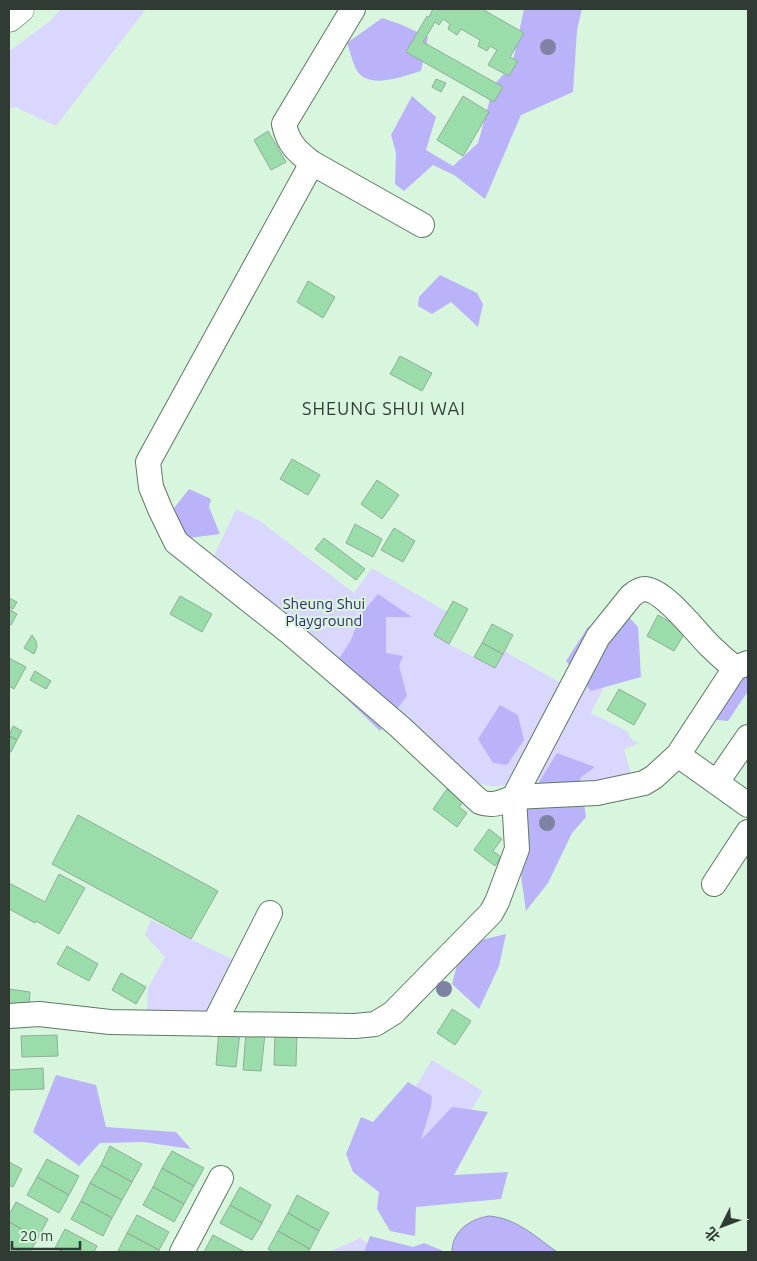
<svg xmlns="http://www.w3.org/2000/svg" width="757" height="1261" viewBox="0 0 757 1261" font-family="Ubuntu,'Noto Sans SC',sans-serif">
<style>
.green{fill:#dad7fe}
.forest{fill:#bab3f9}
.water{fill:#bab3f8;stroke:#918fbd}
.building{fill:#9addaa;stroke:#91ad97}
.lines{fill:none;stroke-linecap:round;stroke-linejoin:round}
.minor-casing{stroke:#5e7964;stroke-width:26}
.major-casing{stroke:#5e7964;stroke-width:29}
.minor{stroke:#fff;stroke-width:24}
.major{stroke:#fff;stroke-width:28}
.tree{fill:#7f82a3}
.labels{text-anchor:middle;dominant-baseline:central;stroke-width:4;stroke-linejoin:round;paint-order:stroke}
.park-label{font-size:15px;fill:#372473;stroke:#d8f6de}
.quarter-label{font-size:18px;letter-spacing:1px;fill:#303c33;stroke:#d8f6de}
</style>
<rect width="100%" height="100%" fill="#d8f6de"/>
<path class="green" d="M61,9H146L56,126L15,107L9,109V51L49,22Z
M236,509L260,521L354,593L372,568L447,612L449,644L495,668L504,651L561,683L512,782C499,789 489,787 476,782L212,560Z
M584,675L605,685L591,713L627,731L632,740L639,743L624,749L632,777L577,784L540,783L535,776Z
M151,920L236,961L208,1013L147,1012L148,988L165,957L145,935Z
M432,1060L483,1091L424,1188L373,1157Z
M360,1238L370,1245L373,1252H329Z"/>
<path class="forest" d="M524,9H582L577,30L573,92L521,115L485,199L454,175L433,165L404,191L395,184L396,153L391,135L412,96L436,117L426,150L453,166L478,143L489,103L490,89L512,65Z
M382,18L400,24L428,37L421,71C404,76 367,91 356,69C352,61 350,51 347,43Z
M440,275L477,293L483,304L478,327L451,302L432,314L418,306L419,297Z
M189,489L211,499L209,507L220,534L189,538L181,532L174,508Z
M378,594L412,617H386V653L403,656L399,666L407,696L380,731L326,679L351,640L361,614Z
M625,613L638,627L641,677L591,691L566,661L588,627Z
M748,662V691L728,721L696,718Z
M500,705L518,715L524,740L507,765L493,763L478,739Z
M557,753L595,767L580,778L586,817L572,833L548,883L526,911L521,876L502,875L508,832Z
M506,934L499,966L479,1009L452,984L458,961L473,942Z
M56,1075L96,1085L106,1127L176,1132L191,1149L143,1142L100,1143L79,1166L33,1132Z
M408,1082L432,1096L431,1107L421,1140L452,1107L488,1112L454,1175L508,1172L501,1199L416,1207L415,1236L390,1231L377,1209L379,1192L353,1172L346,1154L361,1117L373,1122Z
M370,1236L413,1247L424,1243L446,1252H364Z"/>
<path class="water" d="M489,1216C516,1218 536,1237 557,1252H452C452,1231 470,1219 489,1216Z"/>
<path class="building" d="M433,9H482L524,33L510,57L518,61L509,76L488,65L497,50L490,46L487,51L478,46L480,40L461,29L457,35L448,29L450,24L443,19L439,25L435,22L423,42L503,87L494,102L406,52L427,16L429,17Z
M436,79L446,83L441,92L432,87Z
M463,96L489,112L463,156L437,140Z
M268,131L286,162L271,170L254,140Z
M308,281L335,297L323,318L297,302Z
M400,356L432,373L422,391L390,374Z
M292,459L320,475L308,495L280,479Z
M377,480L399,495L382,519L361,504Z
M355,524L382,539L373,557L346,543Z
M394,528L415,541L403,562L381,550Z
M324,538L365,569L356,580L315,549Z
M180,596L212,614L202,632L170,614Z
M9,598L17,602L13,609L9,607Z
M453,601L468,609L449,644L434,635Z
M9,609L17,614L11,625L9,624Z
M658,615L686,631L674,651L647,636Z
M492,624L513,635L503,654L482,643Z
M32,635L36,641L37,647L34,654L24,648Z
M482,643L503,654L495,668L474,657Z
M9,658L26,667L14,689L9,686Z
M35,671L51,681L46,689L30,680Z
M619,689L646,704L634,725L607,710Z
M13,726L22,731L17,740L9,736Z
M9,736L17,740L11,752L9,751Z
M447,789L464,801L459,807L467,813L457,827L433,809Z
M78,815L218,891L191,939L52,864Z
M489,829L502,839L493,851L501,857L495,866L474,850Z
M59,874L85,888L59,934L36,921L35,923L9,909V883L45,902Z
M67,946L98,964L89,981L57,964Z
M121,973L146,987L136,1004L112,990Z
M9,989L30,992L29,1007L9,1005Z
M452,1009L471,1021L455,1045L437,1033Z
M219,1030L240,1032L236,1067L216,1065Z
M246,1032L265,1034L261,1071L243,1070Z
M275,1033H297L296,1066L274,1065Z
M57,1035L58,1056L22,1057L21,1036Z
M43,1068L44,1089L9,1090V1070Z
M110,1146L142,1164L132,1182L101,1165Z
M172,1151L204,1168L194,1186L162,1168Z
M47,1159L79,1176L69,1195L37,1177Z
M9,1162L22,1169L13,1187L9,1185Z
M101,1165L132,1182L122,1200L90,1183Z
M162,1168L194,1186L184,1204L153,1187Z
M37,1177L69,1195L59,1213L27,1195Z
M90,1183L122,1200L112,1218L81,1201Z
M153,1187L184,1204L174,1222L143,1205Z
M240,1187L271,1205L262,1223L230,1205Z
M297,1195L329,1213L319,1231L288,1213Z
M81,1201L112,1218L103,1236L71,1219Z
M16,1202L48,1219L38,1238L9,1222V1215Z
M230,1205L262,1223L252,1240L220,1223Z
M288,1213L319,1231L310,1249L278,1231Z
M137,1215L169,1232L159,1250L127,1233Z
M9,1222L38,1238L30,1252H21L9,1245Z
M65,1229L97,1246L94,1252H64L55,1248Z
M278,1231L310,1249L308,1252H273L268,1249Z
M127,1233L159,1250L158,1252L118,1251Z
M213,1235L245,1252H204Z
M9,1245L21,1252H9Z"/>
<g class="lines">
<g class="minor-casing">
<path id="minor" d="M353,9L284,124C288,143 296,151 312,163L422,225
M312,163L148,462L151,487L160,509L176,542L288,631L400,727L480,802C493,807 502,802 514,797L598,637L631,596C635,593 639,589 645,589C664,590 695,631 709,645C717,653 726,661 735,668
M678,755L748,805
M717,782L748,737
M714,884L748,832
M9,1016L39,1014L110,1022L355,1026L375,1024L393,1013L491,913L497,902L517,849L514,797L597,793L644,783L654,777L678,755L735,668L748,663
M214,1024L270,913
M182,1252L221,1178"/>
</g>
<g class="major-casing">
<path id="major" d="M9,18L20,9"/>
</g>
<use href="#minor" class="minor"/>
<use href="#major" class="major"/>
</g>
<g class="tree">
<circle cx="548" cy="47" r="8"/>
<circle cx="547" cy="823" r="8"/>
<circle cx="444" cy="989" r="8"/>
</g>
<g class="labels">
<g class="park-label">
<text x="324" y="603">Sheung Shui<tspan x="324" dy="17">Playground</tspan></text>
</g>
<g class="quarter-label">
<text x="384" y="408">SHEUNG SHUI WAI</text>
</g>
</g>
<rect width="757" height="1261" fill="none" stroke="#303c33" stroke-width="20"/>
<g transform="translate(722 1226) rotate(228)" stroke="#d8f6de" stroke-width="4" paint-order="stroke">
<path d="M0-4L9 19L0 12L-9 19Z" fill="#303c33"/>
<text y="-8" font-size="14" font-weight="bold" text-anchor="middle" fill="#303c33">北</text>
</g>
<path d="M12 1241v8h68v-8" fill="none" stroke="#303c33" stroke-width="2.5"/>
<text x="20" y="1241" font-size="15" fill="#303c33" stroke="#d8f6de" stroke-width="4" paint-order="stroke">20 m</text>
</svg>
